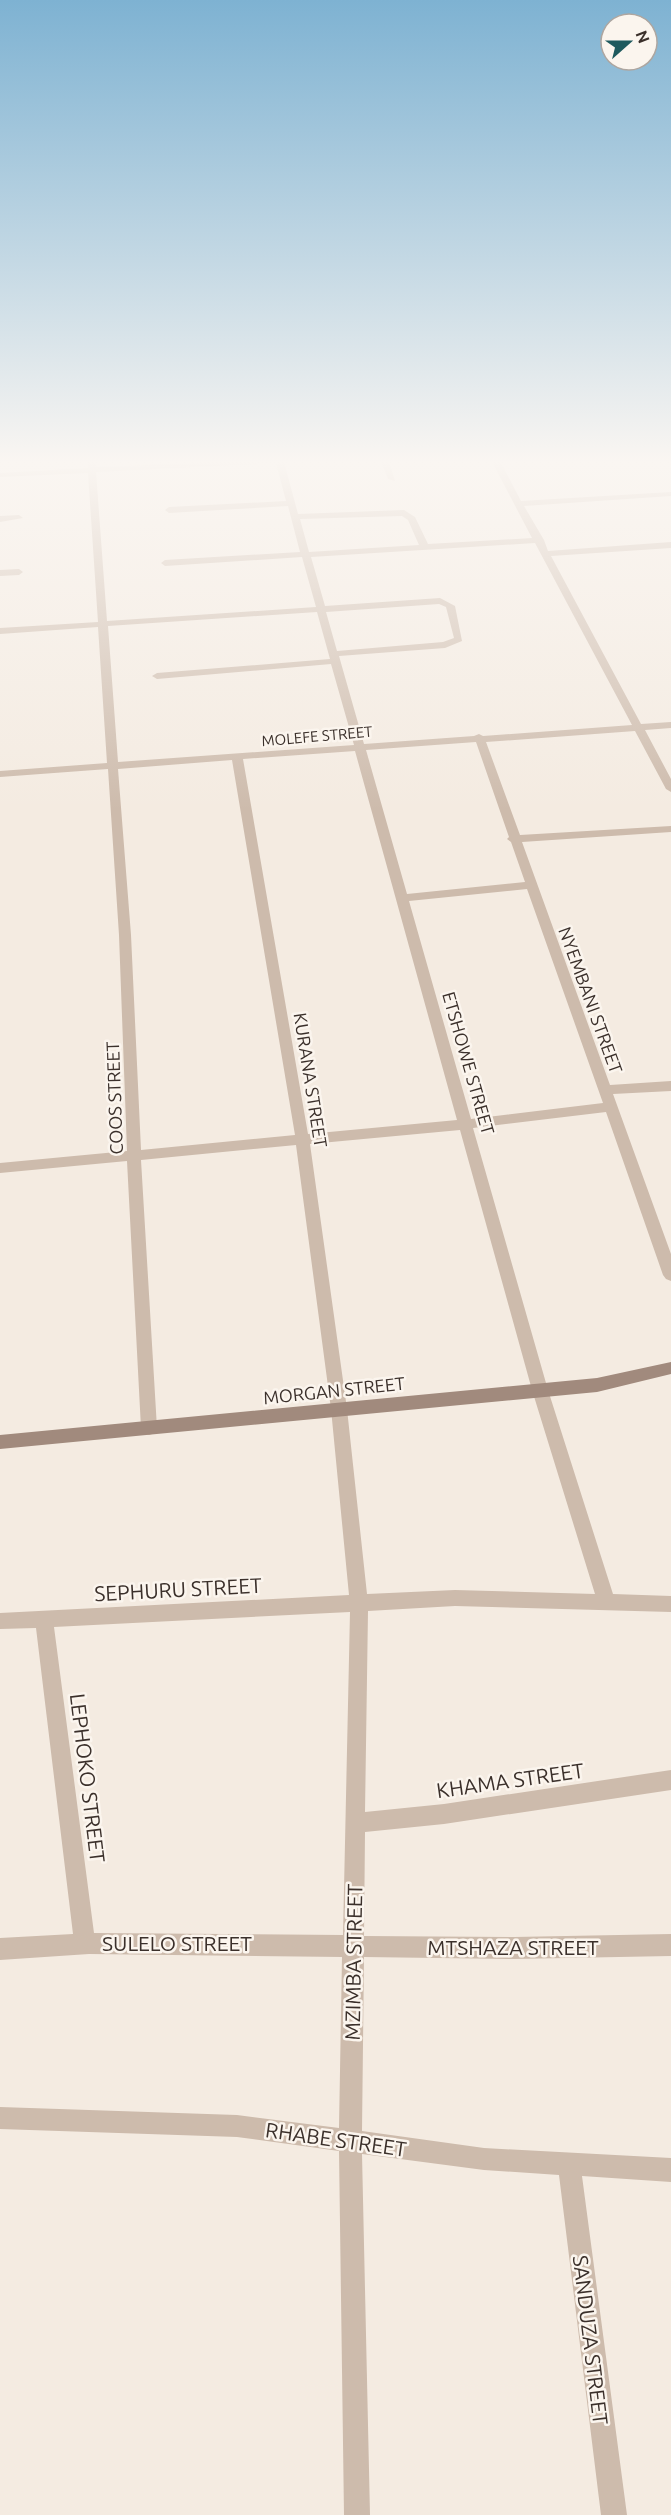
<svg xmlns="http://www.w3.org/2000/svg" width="671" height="2515" viewBox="0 0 671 2515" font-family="Ubuntu,sans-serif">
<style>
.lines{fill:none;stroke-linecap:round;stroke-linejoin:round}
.street{fill:#cdbbac;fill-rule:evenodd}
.secondary{fill:#a18a7d;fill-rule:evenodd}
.labels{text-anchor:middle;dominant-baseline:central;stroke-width:5;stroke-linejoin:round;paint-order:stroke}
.far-street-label{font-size:15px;fill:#3b302b;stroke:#fbf5ee}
.street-label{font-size:18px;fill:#3b302b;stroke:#fbf5ee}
.near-street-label{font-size:21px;fill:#3b302b;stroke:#fbf5ee}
</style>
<rect width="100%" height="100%" fill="#f4ebe1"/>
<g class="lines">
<path class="street" d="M87,458H95L96,467L321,458L317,460L284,462L298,514L404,510L415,517L428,544L532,538L490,458H523L519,460L500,461L521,501L671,492V496L524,506L544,540L548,551L671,542V548L551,556L641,724L671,722V728L645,730L671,779V792L666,789L635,731L486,742L520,835L671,826V832L522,842L610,1085L671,1081V1091L613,1094L671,1254V1281L666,1279L663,1275L606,1112L473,1128L548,1390L613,1594L671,1596V1612L455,1606L368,1611L365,1812L444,1804L671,1770V1790L444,1824L365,1832L364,1936L514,1937L671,1934V1956L514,1959L364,1957L362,2131L484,2148L671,2158V2182L582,2176L627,2515H601L559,2175L484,2170L362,2154L370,2515H344L339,2151L237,2137L0,2129V2107L237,2115L339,2128L342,1957L89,1954L0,1960V1938L73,1934L36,1628L0,1629V1613L349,1595L331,1409L296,1145L141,1160L157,1428L155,1433L149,1435L143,1433L141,1428L127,1161L0,1173V1163L127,1151L119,935L108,769L0,777V771L107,763L98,627L0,634V628L98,622L88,473L0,477V473L88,468ZM276,463L286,501L169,507L165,510L169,513L288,506L300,552L165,560L161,563L165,566L302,557L316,607L107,621L96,472ZM402,516L408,520L419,545L309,552L300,519ZM535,543L632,725L483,736L479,734L474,736L364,744L339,656L445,648L462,641L455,606L440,598L325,606L311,557ZM439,604L446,607L454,638L443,642L337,651L326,612ZM317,612L330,659L157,673L152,676L157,679L331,664L354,745L118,762L108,626ZM476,742L509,837L507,839L511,842L525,882L407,894L366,750ZM355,751L457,1120L308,1134L243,759ZM232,760L295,1135L141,1150L131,935L118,769ZM527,889L603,1103L471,1119L409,901ZM460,1130L532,1390L595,1594L455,1590L367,1594L347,1409L310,1144ZM350,1612L343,1935L94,1933L54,1627Z
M380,458H388L395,481L388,479Z
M0,516L19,515L23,518L0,522Z
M0,570L19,569L23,572L19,575L0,576Z"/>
<path class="secondary" d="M671,1362V1374L597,1392L0,1449V1435L597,1378Z"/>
</g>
<linearGradient id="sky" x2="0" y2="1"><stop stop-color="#7eb2d2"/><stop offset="0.57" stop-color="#faf6f2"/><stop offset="1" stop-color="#faf6f2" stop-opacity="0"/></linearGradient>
<rect width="671" height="810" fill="url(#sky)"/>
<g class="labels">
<g class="far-street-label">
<text transform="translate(317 736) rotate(-5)">MOLEFE STREET</text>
</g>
<g class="street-label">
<text transform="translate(591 1000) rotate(70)">NYEMBANI STREET</text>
<text transform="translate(469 1063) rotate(74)">ETSHOWE STREET</text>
<text transform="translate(311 1080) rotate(81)">KURANA STREET</text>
<text transform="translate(114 1098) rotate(-92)">COOS STREET</text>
<text transform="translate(334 1390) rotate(-6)">MORGAN STREET</text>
</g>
<g class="near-street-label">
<text transform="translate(178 1589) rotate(-3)">SEPHURU STREET</text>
<text transform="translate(88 1778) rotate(83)">LEPHOKO STREET</text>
<text transform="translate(510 1780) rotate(-8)">KHAMA STREET</text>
<text x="177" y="1943">SULELO STREET</text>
<text x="513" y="1947">MTSHAZA STREET</text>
<text transform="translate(353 1962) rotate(-89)">MZIMBA STREET</text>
<text transform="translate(336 2139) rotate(8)">RHABE STREET</text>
<text transform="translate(591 2340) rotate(83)">SANDUZA STREET</text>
</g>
</g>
<g transform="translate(629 42) rotate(69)"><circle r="28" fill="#fbf5ee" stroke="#aea6a0" stroke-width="1.5"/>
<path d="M0-4.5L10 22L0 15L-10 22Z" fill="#1f5a5e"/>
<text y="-9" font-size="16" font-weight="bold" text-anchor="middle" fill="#3b302b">N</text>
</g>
</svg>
